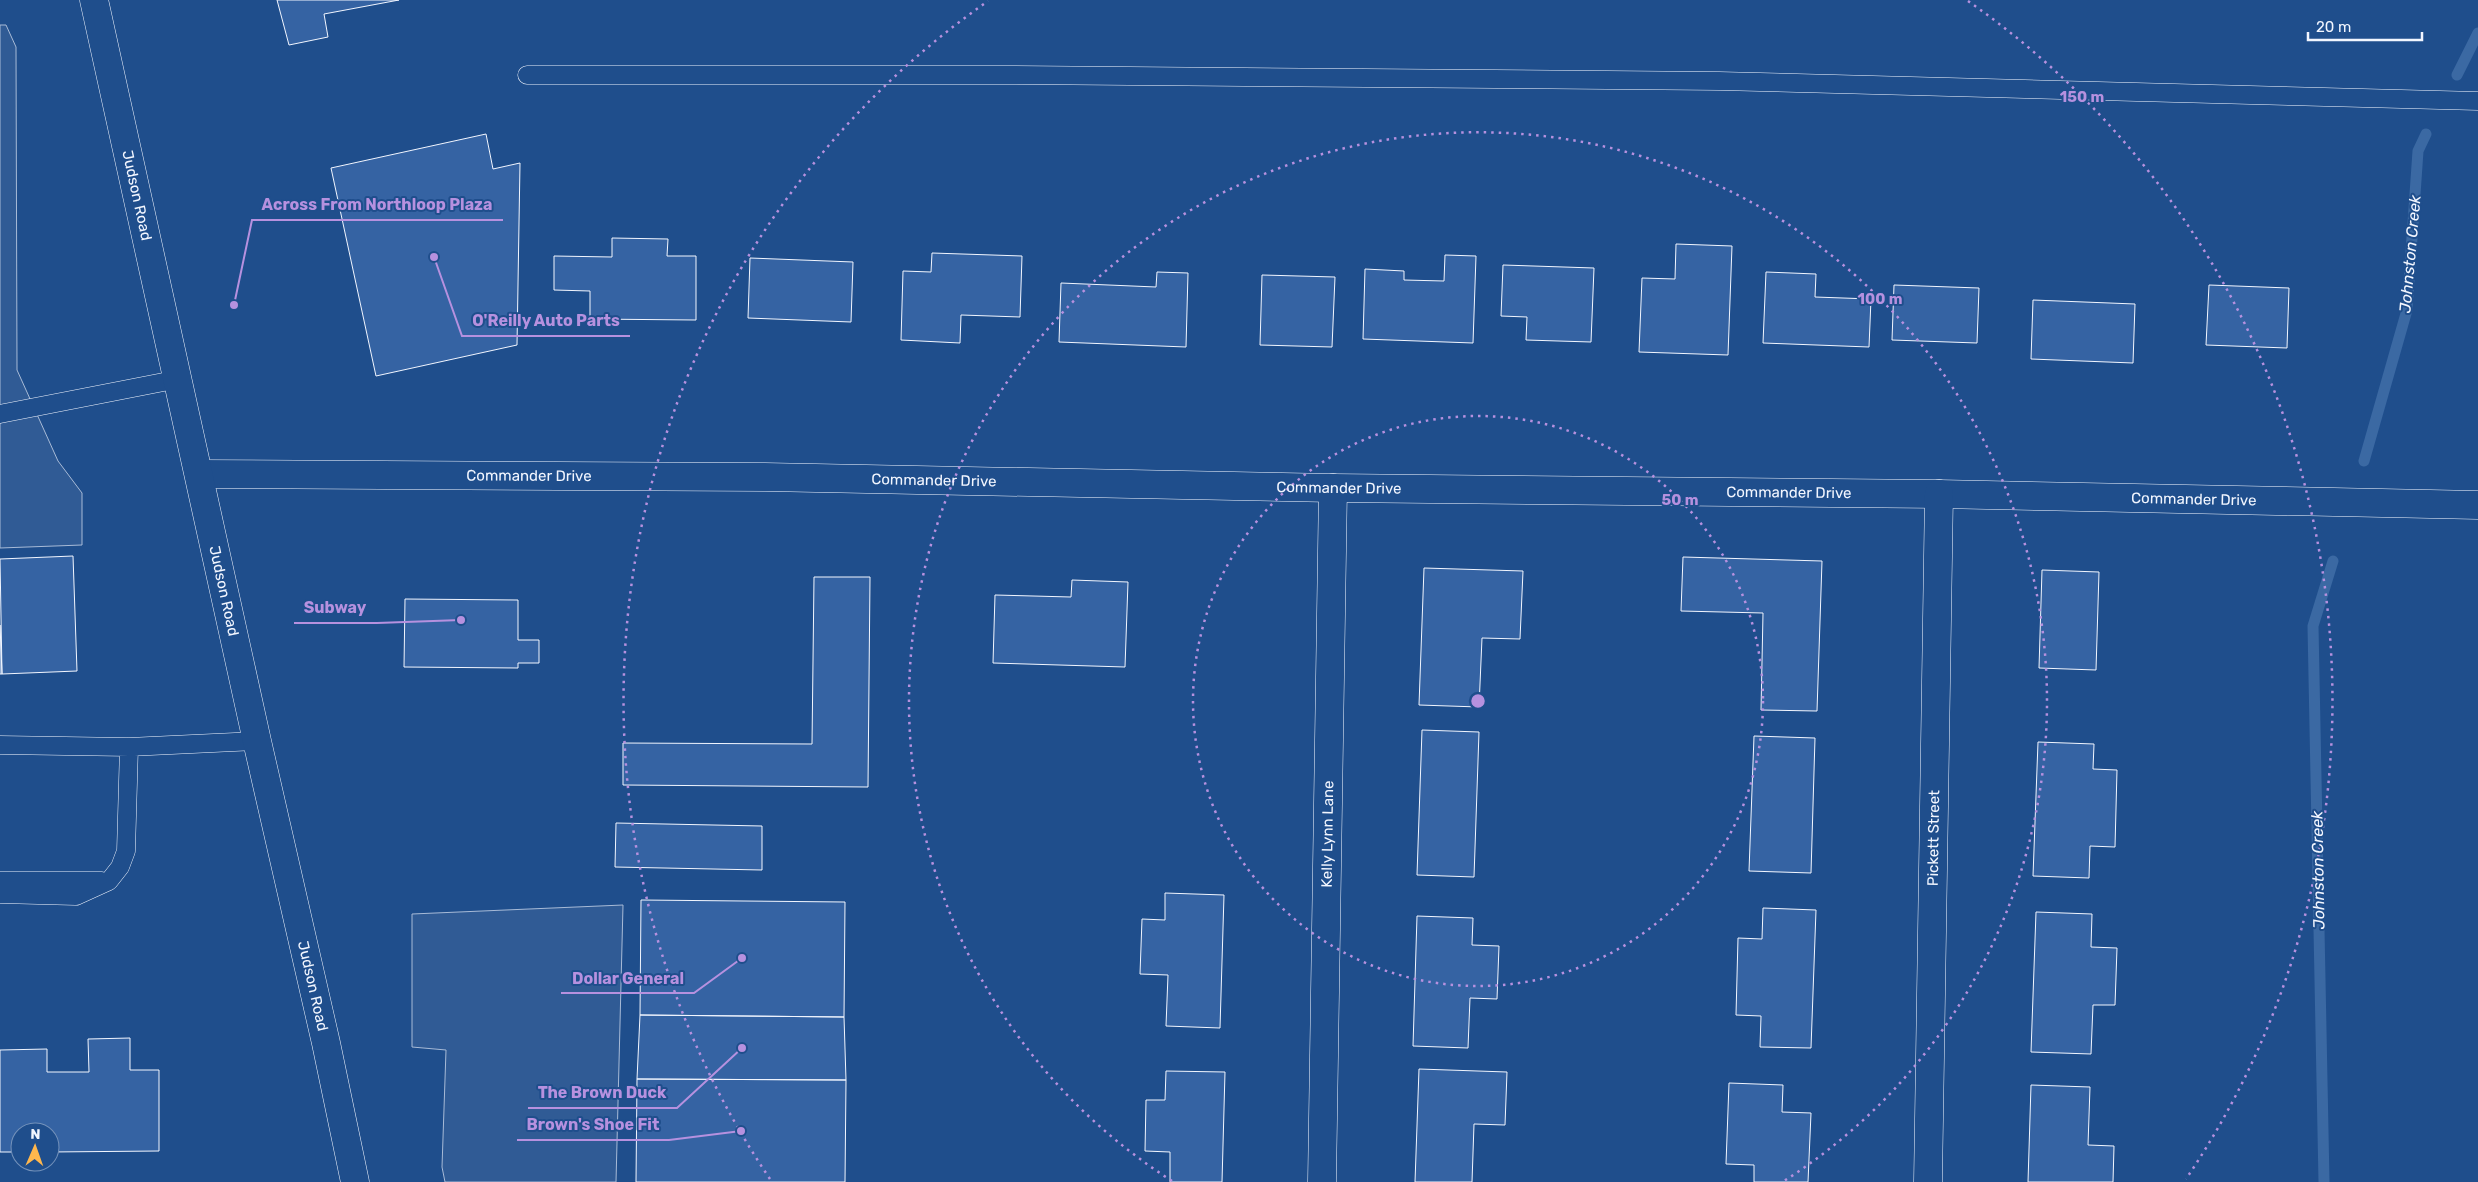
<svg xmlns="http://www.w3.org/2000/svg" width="2478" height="1182" viewBox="0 0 2478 1182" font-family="Rubik,sans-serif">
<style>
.parking{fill:#305b95;stroke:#a8bbd7}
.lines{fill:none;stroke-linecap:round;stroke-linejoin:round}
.stream{stroke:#3b69a3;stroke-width:11}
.building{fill:#3563a3;stroke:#f2f6ff}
.service-casing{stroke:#f2f6ff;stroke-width:19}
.minor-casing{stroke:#f2f6ff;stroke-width:29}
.primary-casing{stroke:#f2f6ff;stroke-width:29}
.service{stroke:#1f4e8c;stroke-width:18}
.minor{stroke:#1f4e8c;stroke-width:28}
.primary{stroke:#1f4e8c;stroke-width:28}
.ring{fill:none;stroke:#b691df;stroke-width:2.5;stroke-dasharray:2.5 5}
.labels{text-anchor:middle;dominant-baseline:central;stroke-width:4;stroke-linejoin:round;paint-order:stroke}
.street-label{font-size:15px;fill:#f2f6ff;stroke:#1f4e8c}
.water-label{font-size:16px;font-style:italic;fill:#f2f6ff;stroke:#1f4e8c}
.centre{fill:#b691df;stroke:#1f4e8c;stroke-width:2.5}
.ring-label{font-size:15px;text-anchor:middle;font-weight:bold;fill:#b691df;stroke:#1f4e8c;stroke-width:4;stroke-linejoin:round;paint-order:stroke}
.leader{fill:none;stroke:#b691df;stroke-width:2}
.callout-dot{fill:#b691df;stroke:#1f4e8c;stroke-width:2}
.callout-label{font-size:16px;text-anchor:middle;font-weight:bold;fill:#b691df;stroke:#1f4e8c;stroke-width:4;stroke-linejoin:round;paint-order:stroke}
</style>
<rect width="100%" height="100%" fill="#1f4e8c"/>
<path class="parking" d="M0,25H6L16,47L17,370L58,461L82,493V545L0,548Z
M623,905L616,1182H445L442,1167L446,1050L412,1047V914Z"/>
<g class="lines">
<path class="stream" d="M2457,75L2478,33
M2364,461L2407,310L2418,151L2426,134
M2324,1182L2313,626L2333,561"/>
</g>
<path class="building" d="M277,0H399L324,14L328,37L289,45Z
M486,134L493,169L520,163L517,345L376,376L331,168Z
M612,238L668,239L667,256H696V320L590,319V291L554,290V256L612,257Z
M1676,244L1732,246L1728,355L1639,352L1642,278L1675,279Z
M932,253L1022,256L1020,317L961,315L960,343L901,340L903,271L931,272Z
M1445,255L1476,256L1473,343L1363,339L1365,269L1404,271V280L1444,281Z
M750,258L853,262L851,322L748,318Z
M1503,265L1594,268L1591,342L1526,340L1527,317L1501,316Z
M1157,272L1188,273L1186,347L1059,342L1061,283L1156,287Z
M1766,272L1816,274L1815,297L1871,299L1869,347L1763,343Z
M1262,275L1335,277L1332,347L1260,345Z
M1894,285L1979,288L1977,343L1892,340Z
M2209,285L2289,288L2287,348L2206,345Z
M2033,300L2135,304L2133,363L2031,359Z
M73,556L77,671L2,674L0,559Z
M1683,557L1822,561L1817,711L1761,710L1763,613L1681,611Z
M1424,568L1523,571L1520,639L1482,638L1479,707L1419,705Z
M2042,570L2099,572L2096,670L2039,668Z
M814,577H870L868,787L623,785V743L812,744Z
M1072,580L1128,582L1125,667L993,663L995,595L1071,597Z
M405,599L518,600V640H539V663H518V668L404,667Z
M0,625L2,674H0Z
M1422,730L1479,732L1474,877L1417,875Z
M1754,736L1815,738L1811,873L1749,871Z
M2038,742L2094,744L2093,769L2117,770L2115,847L2090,846L2089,878L2033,876Z
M616,823L762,826V870L615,867Z
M1165,893L1224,895L1220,1028L1166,1026L1168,975L1140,974L1142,919L1165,920Z
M641,900L845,902L844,1017L640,1015Z
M1763,908L1816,910L1811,1048L1760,1047L1761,1016L1736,1015L1738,938L1762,939Z
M2036,912L2092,914L2091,947L2117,948L2115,1005H2093L2091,1054L2031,1052Z
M1417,916L1473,918L1472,945L1499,946L1497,999L1470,998L1468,1048L1413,1046Z
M640,1015L844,1017L846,1080L637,1079Z
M130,1038V1070H159V1151L50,1152V1132H20V1152H0V1050L47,1049V1072H89L88,1039Z
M1419,1069L1507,1072L1505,1125L1474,1124L1472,1182H1415Z
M1166,1071L1225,1072L1222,1182H1170V1152L1145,1151L1146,1100H1165Z
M637,1079L846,1080L845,1182H636Z
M1729,1083L1783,1085L1782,1112L1811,1113L1808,1182H1754V1165L1726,1164Z
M2031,1085L2090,1087L2088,1145L2114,1146L2113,1182H2028Z"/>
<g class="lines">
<g class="service-casing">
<path id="service" d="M527,75H1008L1719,81L2478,101
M0,414L179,379
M0,745L129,747L257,741
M0,881H102
M0,894L76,896L109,881L120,867L126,851L129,747"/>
</g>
<g class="minor-casing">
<g id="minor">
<path id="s1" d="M199,474L765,477L1333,488L1939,494L2478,505"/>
<path id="s2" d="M1322,1182L1333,488"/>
<path id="s3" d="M1928,1182L1939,494"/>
</g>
</g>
<g class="primary-casing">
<g id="primary">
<path id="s4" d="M94,0L257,741L326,1043L355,1182"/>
</g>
</g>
<use href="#service" class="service"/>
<use href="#minor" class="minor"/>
<use href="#primary" class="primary"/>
</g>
<g class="ring">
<circle cx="1478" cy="701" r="285"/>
<path d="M1172 1181A569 569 0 1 1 1784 1181"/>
<path d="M770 1179A854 854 0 0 1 988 1M1968 1A854 854 0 0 1 2186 1179"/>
</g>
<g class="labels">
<g class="street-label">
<text stroke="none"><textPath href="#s4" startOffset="200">Judson Road</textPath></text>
<text stroke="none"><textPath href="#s1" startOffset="330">Commander Drive</textPath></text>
<text stroke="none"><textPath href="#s1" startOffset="735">Commander Drive</textPath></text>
<text stroke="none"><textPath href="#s1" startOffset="1140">Commander Drive</textPath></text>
<text stroke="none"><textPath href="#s1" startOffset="1590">Commander Drive</textPath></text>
<text stroke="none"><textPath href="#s1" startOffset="1995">Commander Drive</textPath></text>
<text stroke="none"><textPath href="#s4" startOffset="605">Judson Road</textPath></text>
<text stroke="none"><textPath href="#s2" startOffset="348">Kelly Lynn Lane</textPath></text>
<text stroke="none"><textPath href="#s3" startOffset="344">Pickett Street</textPath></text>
<text stroke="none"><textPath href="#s4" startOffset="1010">Judson Road</textPath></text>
</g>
<g class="water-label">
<text transform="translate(2410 254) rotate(-85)">Johnston Creek</text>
<text transform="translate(2318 870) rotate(-91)">Johnston Creek</text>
</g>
</g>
<circle cx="1478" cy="701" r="8" class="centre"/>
<g class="ring-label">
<text x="2082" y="102">150 m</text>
<text x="1880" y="304">100 m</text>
<text x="1680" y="505">50 m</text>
</g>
<path class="leader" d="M234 305L252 220H503M434 257L462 336H630M461 620L377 623H294M742 958L694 993H561M742 1048L677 1108H528M741 1131L669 1140H517"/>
<g class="callout-dot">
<circle cx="234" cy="305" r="5"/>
<circle cx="434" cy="257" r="5"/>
<circle cx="461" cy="620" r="5"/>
<circle cx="742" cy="958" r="5"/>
<circle cx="742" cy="1048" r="5"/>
<circle cx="741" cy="1131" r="5"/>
</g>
<g class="callout-label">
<text x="377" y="210">Across From Northloop Plaza</text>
<text x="546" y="326">O'Reilly Auto Parts</text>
<text x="335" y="613">Subway</text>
<text x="628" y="984">Dollar General</text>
<text x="602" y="1098">The Brown Duck</text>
<text x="593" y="1130">Brown's Shoe Fit</text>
</g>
<g transform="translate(35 1147) rotate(2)"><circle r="24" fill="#1f4e8c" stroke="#7391ba"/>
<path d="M0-4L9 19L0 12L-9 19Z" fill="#ffb74d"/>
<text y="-8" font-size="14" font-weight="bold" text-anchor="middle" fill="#f2f6ff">N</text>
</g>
<path d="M2308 32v8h114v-8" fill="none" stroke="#f2f6ff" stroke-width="2.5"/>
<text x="2316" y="32" font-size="15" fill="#f2f6ff" stroke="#1f4e8c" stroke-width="4" paint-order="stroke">20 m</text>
</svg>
